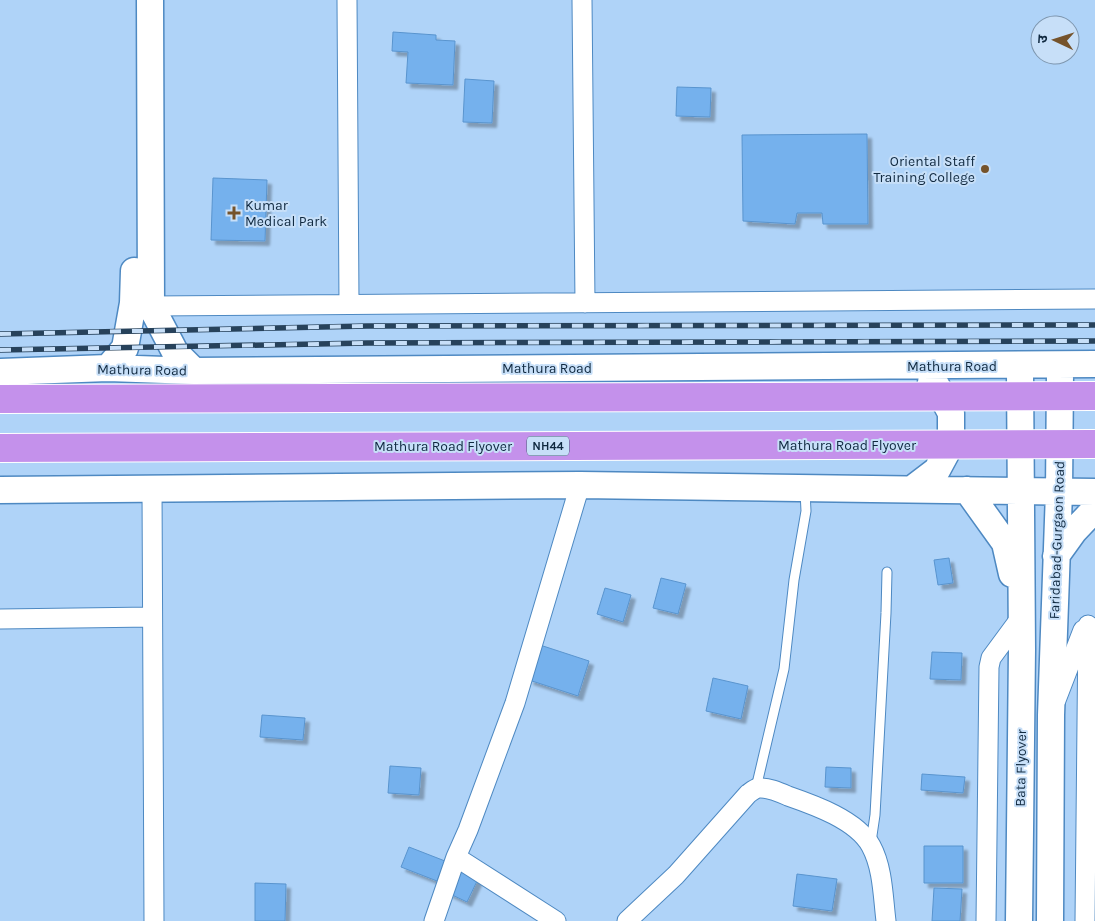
<svg xmlns="http://www.w3.org/2000/svg" width="1095" height="921" viewBox="0 0 1095 921" font-family="Karla,'Noto Sans Devanagari',sans-serif">
<style>
.building{fill:#75b1ed;stroke:#5994ce;filter:url(#shadow)}
.lines{fill:none;stroke-linecap:round;stroke-linejoin:round}
.lane-casing{stroke:#4e89c2;stroke-width:11}
.street-casing{stroke:#4e89c2;stroke-width:21}
.secondary-casing{stroke:#4e89c2;stroke-width:29}
.lane{stroke:#fff;stroke-width:9}
.street{stroke:#fff;stroke-width:19}
.secondary{stroke:#fff;stroke-width:26}
.rail-casing{stroke:#27425b;stroke-width:5.5}
.rail{stroke:#c7dff8;stroke-width:4;stroke-dasharray:11;stroke-linecap:butt}
.highway-bridge-casing{stroke:#fff;stroke-width:30;stroke-linecap:butt}
.highway-bridge{stroke:#c491eb;stroke-width:28}
.poi-dot{fill:#75532b;stroke:#c7dff8;stroke-width:2}
.labels{text-anchor:middle;dominant-baseline:central;stroke-width:4;stroke-linejoin:round;paint-order:stroke}
.shield{fill:#c7dff8;stroke:#476077;stroke-width:1}
.shield-label{font-size:12px;font-weight:bold;fill:#102940}
.poi-label{font-size:14px;fill:#102940;stroke:#c7dff8;text-anchor:end}
.street-label{font-size:14px;fill:#102940;stroke:#c7dff8}
</style>
<defs>
<filter id="shadow"><feDropShadow dx="4.5" dy="4.5" stdDeviation="1" flood-color="#0004"/></filter>
</defs>
<rect width="100%" height="100%" fill="#afd3f8"/>
<path class="building" d="M393,32L436,35V40L455,41L453,85L406,83L408,52L392,51Z
M465,79L494,81L492,123L463,122Z
M677,87L711,88L710,117L676,116Z
M867,134L868,224H823L822,213H797L795,224L743,221L742,135Z
M213,178L267,180L265,241L211,240Z
M949,558L953,583L938,585L934,560Z
M661,578L686,584L678,614L653,608Z
M605,588L631,595L623,622L597,614Z
M540,645L589,661L578,696L529,680Z
M932,652L962,653L961,680L930,679Z
M713,678L748,686L741,719L706,711Z
M262,715L305,718L303,740L260,737Z
M390,766L421,768L419,795L388,793Z
M826,767L851,768V788L825,787Z
M922,774L965,777L963,793L921,790Z
M924,846H963V883H924Z
M409,847L445,861L437,881L401,867Z
M459,869L478,879L467,902L448,893Z
M797,874L837,879L832,911L793,906Z
M255,883L286,884L285,921H255Z
M934,888L962,889L960,921H932Z"/>
<g class="lines">
<g class="lane-casing">
<path id="lane" d="M756,788L784,669L794,580L806,511L805,491
M871,842L875,815L886,613L887,572"/>
</g>
<g class="street-casing">
<path id="street" d="M347,0L349,304
M582,0L585,303
M151,306L1095,299
M152,488L154,921
M0,619L152,617
M1056,700L1083,630
M456,857L556,921
M434,921L456,857L468,830L515,703L580,485
M627,921L676,875L748,794C751,792 754,789 758,788C768,787 779,792 788,796C814,805 857,820 871,846C883,868 883,897 886,921
M986,921L989,667L991,658L1022,616
M1085,921L1088,625"/>
</g>
<g class="secondary-casing">
<path id="secondary" d="M150,0L151,306L175,352L194,371
M108,368L125,348L133,303L134,271
M0,372L108,368L194,371L1095,364
M912,489L937,470L951,444V413L936,385L931,382
M0,490L580,485L1095,492
M967,490L1005,543L1012,574
M1056,556L1074,531L1095,509
M1019,921L1022,649L1020,374
M1050,921L1051,715L1059,492L1060,374"/>
</g>
<use href="#lane" class="lane"/>
<use href="#street" class="street"/>
<use href="#secondary" class="secondary"/>
<g class="rail-casing">
<path id="rail" d="M0,334L367,326L1095,325
M0,350L367,343L1095,341"/>
</g>
<use href="#rail" class="rail"/>
<g class="highway-bridge-casing">
<path id="highway-bridge" d="M0,399L1095,396
M0,448L1095,444"/>
</g>
<use href="#highway-bridge" class="highway-bridge"/>
</g>
<g class="poi-dot">
<circle cx="985" cy="169" r="5"/>
<path d="M231.5 205.5h5v5h5v5h-5v5h-5v-5h-5v-5h5z"/>
</g>
<g class="labels">
<rect class="shield" x="527" y="436.5" width="42" height="19" rx="4"/>
<g class="shield-label">
<text x="548" y="446">NH44</text>
</g>
<g class="poi-label">
<text x="975" y="161">Oriental Staff<tspan x="975" dy="16">Training College</tspan></text>
<text x="245" y="205" text-anchor="start">Kumar<tspan x="245" dy="16">Medical Park</tspan></text>
</g>
<g class="street-label">
<text x="952" y="366">Mathura Road</text>
<text x="547" y="368">Mathura Road</text>
<text transform="translate(142 370) rotate(1)">Mathura Road</text>
<text x="847" y="445">Mathura Road Flyover</text>
<text x="443" y="446">Mathura Road Flyover</text>
<text transform="translate(1057 540) rotate(-88)">Faridabad-Gurgaon Road</text>
<text transform="translate(1021 768) rotate(-89)">Bata Flyover</text>
</g>
</g>
<g transform="translate(1055 40) rotate(274)"><circle r="24" fill="#c7dff8" stroke="#7e96ae"/>
<path d="M0-4L9 19L0 12L-9 19Z" fill="#75532b"/>
<text y="-8" font-size="14" font-weight="bold" text-anchor="middle" fill="#102940">उ</text>
</g>
</svg>
